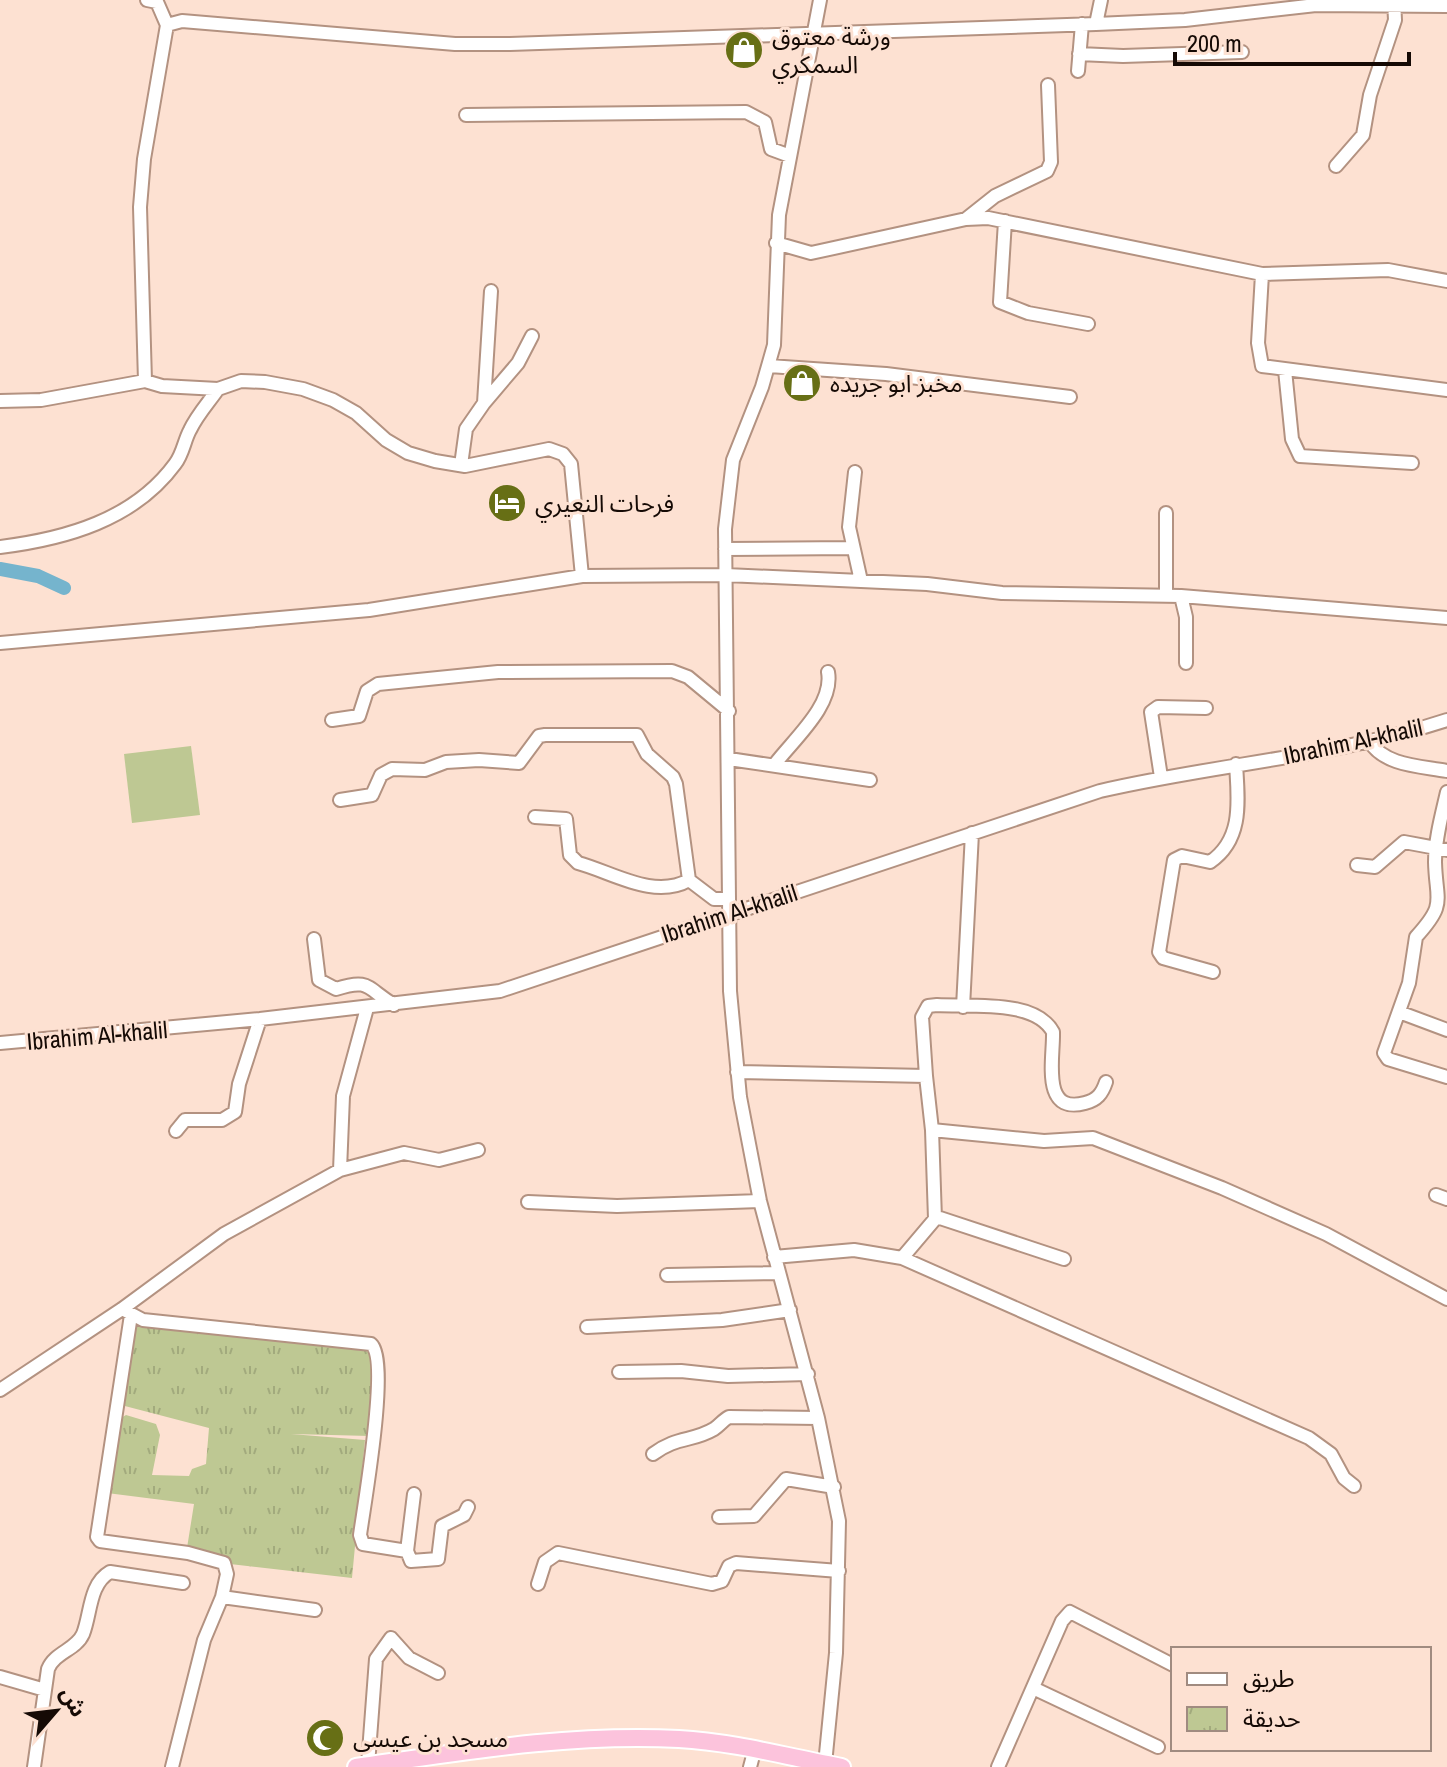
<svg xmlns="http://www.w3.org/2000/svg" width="1447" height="1767" viewBox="0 0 1447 1767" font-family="'Archivo Narrow','Noto Sans Arabic',sans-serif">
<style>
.green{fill:#bec893}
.park{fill:url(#park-tufts)}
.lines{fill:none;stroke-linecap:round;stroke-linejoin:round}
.river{stroke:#75b4cd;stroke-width:14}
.minor-casing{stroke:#b39281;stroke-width:16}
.highway-casing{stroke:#fff;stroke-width:20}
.minor{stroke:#fff;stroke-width:12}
.highway{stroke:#fcc3dc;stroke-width:16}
.labels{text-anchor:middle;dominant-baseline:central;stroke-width:6;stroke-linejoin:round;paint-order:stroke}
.poi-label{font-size:24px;fill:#150a05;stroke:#fde1d2;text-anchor:start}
.street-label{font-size:24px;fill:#150a05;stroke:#fde1d2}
</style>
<defs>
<pattern id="park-tufts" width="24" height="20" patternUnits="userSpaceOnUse" patternTransform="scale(2)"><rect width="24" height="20" fill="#bec893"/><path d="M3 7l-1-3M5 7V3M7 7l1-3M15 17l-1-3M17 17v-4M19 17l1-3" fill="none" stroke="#a2aa7d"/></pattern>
</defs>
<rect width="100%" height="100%" fill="#fde1d2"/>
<path class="green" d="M191,746L200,815L132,823L124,754Z"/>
<path class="park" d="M135,1322L373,1352L370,1436L291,1434L365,1440L352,1578L230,1564L187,1548L194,1504L107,1493L121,1418L126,1415L156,1424L160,1435L152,1475L189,1476L192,1469L206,1464L209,1428L121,1405Z"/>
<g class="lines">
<path class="river" d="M0,569L38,576L64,588"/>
<g class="minor-casing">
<path id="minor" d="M147,0L157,2L167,25L182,21L455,44H510L1096,24L1185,20L1316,5L1447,6
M820,0L779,215L774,345L762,387L733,460L725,529L730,991L740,1097L760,1201L818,1418L839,1521L836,1653L825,1764
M1096,24L1101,0
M1079,54L1123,56L1242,52
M1078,71L1082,24
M466,115L746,112L765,122L771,149L790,156
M1336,166L1363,135L1370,95L1395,20L1394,0
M966,219L995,196L1047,171L1051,162L1048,85
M1005,221L1000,302L1028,313L1088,324
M776,243L811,253L966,219L988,218L1262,274L1388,270L1447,281
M1262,274L1258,343L1262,366L1447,390
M769,366L886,374L1070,397
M1285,370L1292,439L1300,456L1412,463
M145,381L140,207L144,159L167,25
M0,401L41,400L145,381L162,386L218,389L241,381L265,382L303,389L333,400L356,413L386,440L408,453L435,461L465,466L549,449L563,454L571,464L582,576
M484,403L518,363L532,336
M461,465L466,429L484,403L491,291
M855,472L849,527L861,581
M0,547C65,539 134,520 175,464C183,454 184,441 190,430C197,415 209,402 218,389
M725,549L851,548
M1166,595V513
M1181,596L1186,617V663
M0,643L369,610L582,576L726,575L927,584L1002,593L1181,596L1447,618
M332,720L359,716L367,691L378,684L498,672L672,671L688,677L729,711
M1370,742C1385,766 1421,766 1447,771
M729,759L870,780
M775,764C794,739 834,705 828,672
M1161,777L1151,712L1158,707L1206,708
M1447,792C1442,814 1435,839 1435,862C1436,902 1447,903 1416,937L1409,983L1384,1053L1388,1059L1447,1077
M340,800L372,795L381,775L392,769L425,770L446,762L479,760L519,763L539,736L545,735H637L647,754L673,777L676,784L689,880L714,899H729
M535,817L566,819L570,855L578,863C612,872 654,900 689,880
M1357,865L1375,867L1404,842L1447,850
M314,939L319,980L336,989C370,978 366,988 394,1005
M1213,972L1163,958L1159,952L1174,860L1182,856L1210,862C1244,839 1238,799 1236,764
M963,1007L972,833
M1399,1012L1447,1030
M0,1043L260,1019L500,991L1100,791C1215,764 1335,757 1447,720
M737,1072L926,1076L922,1017L928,1006L937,1005C970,1007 1035,999 1053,1032C1054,1057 1040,1115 1085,1103C1097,1100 1102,1094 1106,1082
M926,1076L932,1130L1044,1141L1093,1138L1222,1188L1326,1234L1447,1299
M932,1130L935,1219
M176,1131L185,1120H222L235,1112L239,1084L260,1019
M340,1170L404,1153L439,1160L478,1150
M1436,1195L1447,1199
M528,1202L617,1206L760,1201
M774,1257L854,1250L902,1258L1309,1438L1331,1454L1344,1478L1354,1486
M902,1258L935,1219L940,1218L1064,1259
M667,1275L778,1273
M122,1309L143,1320L371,1344C390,1360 364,1505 360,1535L363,1544L407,1551L414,1494
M131,1315L97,1537L100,1541L188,1553L224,1563L227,1574L222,1597
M587,1327L722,1320L790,1310
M619,1372L681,1371L728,1376L808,1374
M0,1390L122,1309L224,1234L340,1170L343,1096L367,1008
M653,1454C677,1436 692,1442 714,1429C720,1425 723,1420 729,1417L818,1418
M719,1517L754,1516L786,1479L834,1487
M407,1551L411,1561L438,1559L442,1526L464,1515L468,1507
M538,1584L545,1562L558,1553L712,1584L722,1581L729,1566L736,1563L839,1571
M0,1677L45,1690
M1033,1688L1158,1747
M368,1765L376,1659L391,1638L409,1658L438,1673
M34,1767L48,1669C55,1652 76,1650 83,1634C91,1614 89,1584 110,1572L183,1583
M172,1767L204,1640L222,1597L315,1610
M750,1767L754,1752
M998,1767L1062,1621L1070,1612L1173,1665"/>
</g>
<g class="highway-casing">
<path id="highway" d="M356,1767C461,1752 573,1733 679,1739C734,1742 788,1757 842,1767"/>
</g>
<use href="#minor" class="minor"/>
<use href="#highway" class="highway"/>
</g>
<defs>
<g id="shop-disc" transform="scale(2)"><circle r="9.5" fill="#676f15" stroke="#fde1d2"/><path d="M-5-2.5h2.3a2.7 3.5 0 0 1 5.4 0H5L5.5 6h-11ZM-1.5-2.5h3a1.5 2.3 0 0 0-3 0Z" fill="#fff"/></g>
<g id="hotel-disc" transform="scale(2)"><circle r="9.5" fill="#676f15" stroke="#fde1d2"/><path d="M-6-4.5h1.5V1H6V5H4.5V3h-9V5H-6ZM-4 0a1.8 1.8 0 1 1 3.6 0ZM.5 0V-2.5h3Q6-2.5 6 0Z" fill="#fff"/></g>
<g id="mosque-disc" transform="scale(2)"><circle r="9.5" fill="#676f15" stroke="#fde1d2"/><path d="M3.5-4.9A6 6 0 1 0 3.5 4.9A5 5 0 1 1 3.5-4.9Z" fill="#fff"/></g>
</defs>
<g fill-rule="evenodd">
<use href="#shop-disc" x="744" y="50"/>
<use href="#shop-disc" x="802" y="383"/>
<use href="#hotel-disc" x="507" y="503"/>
<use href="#mosque-disc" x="325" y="1738"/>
</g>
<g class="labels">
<g class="poi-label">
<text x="772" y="36">ورشة معتوق<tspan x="772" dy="28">السمكري</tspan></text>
<text x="830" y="383">مخبز ابو جريده</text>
<text x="535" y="503">فرحات النعيري</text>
<text x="353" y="1738">مسجد بن عيسى</text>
</g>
<g class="street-label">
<text transform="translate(1353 741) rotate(-12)">Ibrahim Al-khalil</text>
<text transform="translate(729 913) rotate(-18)">Ibrahim Al-khalil</text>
<text transform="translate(97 1035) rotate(-5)">Ibrahim Al-khalil</text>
</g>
</g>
<rect x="1171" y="1647" width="260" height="104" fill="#fde1d2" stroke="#a08b80" stroke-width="2"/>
<rect x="1187" y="1673" width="40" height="12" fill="#ffffff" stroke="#a08b80" stroke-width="2"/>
<text x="1243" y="1687" font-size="24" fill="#150a05">طريق</text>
<rect x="1187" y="1707" width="40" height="24" fill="url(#park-tufts)" stroke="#a08b80" stroke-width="2"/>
<text x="1243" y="1727" font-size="24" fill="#150a05">حديقة</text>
<g transform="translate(56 1711) rotate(62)" stroke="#fde1d2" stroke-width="6" paint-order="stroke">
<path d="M0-6L14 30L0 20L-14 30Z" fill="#150a05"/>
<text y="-12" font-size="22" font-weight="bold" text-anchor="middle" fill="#150a05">ش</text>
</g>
<path d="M1175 52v12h234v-12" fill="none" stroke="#150a05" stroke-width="4"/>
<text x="1187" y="52" font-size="24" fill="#150a05" stroke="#fde1d2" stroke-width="6" paint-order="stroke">200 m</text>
</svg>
